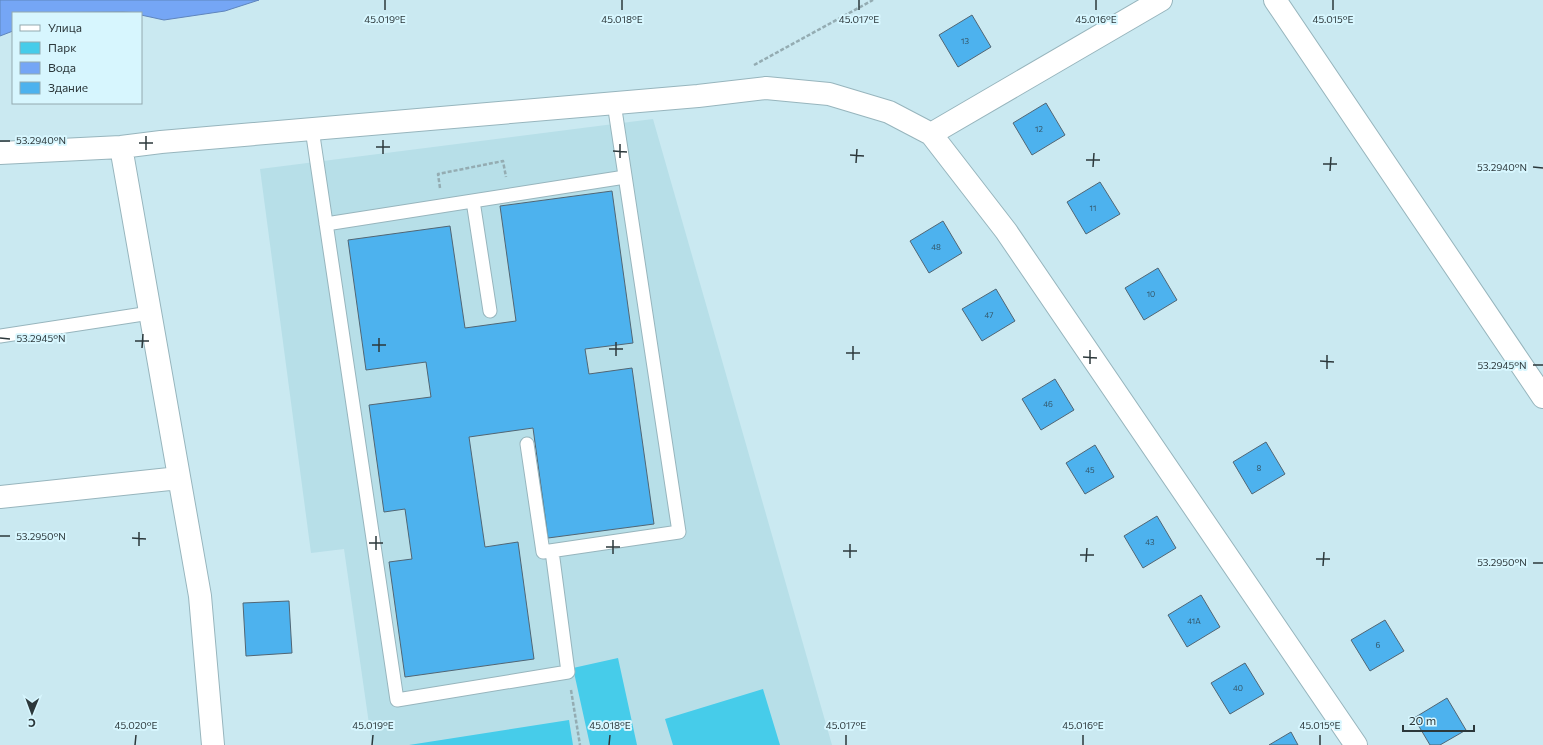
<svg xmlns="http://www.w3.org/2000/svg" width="1543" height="745" viewBox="0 0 1543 745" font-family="Commissioner,sans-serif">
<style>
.built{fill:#b7dfe8}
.green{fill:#46ccea}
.water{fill:#75a6f5;stroke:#5f85bd}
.building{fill:#4db2ee;stroke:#516674}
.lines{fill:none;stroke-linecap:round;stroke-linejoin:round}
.service-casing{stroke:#97b5bd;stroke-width:15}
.minor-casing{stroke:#97b5bd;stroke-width:24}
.path{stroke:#94acb2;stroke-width:2.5;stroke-dasharray:4 2;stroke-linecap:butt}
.service{stroke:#fff;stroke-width:13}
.minor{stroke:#fff;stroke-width:22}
.ticks{fill:none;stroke:#2c383b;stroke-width:1.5}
.labels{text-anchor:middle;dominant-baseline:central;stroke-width:4;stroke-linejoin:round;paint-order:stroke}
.number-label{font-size:8px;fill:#345668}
.ticks-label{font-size:10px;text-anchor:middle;fill:#2c383b;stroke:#d7f6fe;stroke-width:4;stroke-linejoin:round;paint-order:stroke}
</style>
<rect width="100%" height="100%" fill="#cae9f1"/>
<path class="built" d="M653,119L832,745H372L344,549L311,553L260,169Z"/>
<path class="green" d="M618,658L637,745H590L573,668Z
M763,689L780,745H673L665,719Z
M569,720L573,745H409Z"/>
<path class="water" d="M0,0H259L225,11L164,20L141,15V13L123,12L13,13V31L0,36Z"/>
<path class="building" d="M972,15L991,47L958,67L939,35Z
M1046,103L1065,135L1032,155L1013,123Z
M1100,182L1120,214L1086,234L1067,202Z
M612,191L633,343L585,349L589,374L632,368L654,524L548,538L533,428L469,437L485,547L518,542L534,659L405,677L389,562L412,559L405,509L384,512L369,405L431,397L426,362L366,370L348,240L450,226L465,328L516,321L500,206Z
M943,221L962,253L929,273L910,241Z
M1158,268L1177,300L1144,320L1125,288Z
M996,289L1015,321L982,341L962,309Z
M1055,379L1074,410L1041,430L1022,399Z
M1266,442L1285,474L1252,494L1233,462Z
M1095,445L1114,477L1085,494L1066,463Z
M1157,516L1176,548L1143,568L1124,536Z
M1201,595L1220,627L1187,647L1168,615Z
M289,601L292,653L246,656L243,603Z
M1385,620L1404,651L1370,671L1351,640Z
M1245,663L1264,694L1230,714L1211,683Z
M1447,698L1466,730L1440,745H1430L1414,718Z
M1291,732L1298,745H1269Z"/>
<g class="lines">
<g class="service-casing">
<path id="service" d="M312,129L397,700L568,672L552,551
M473,201L490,311
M326,224L625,177
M0,336L150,313
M527,444L543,552L679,532L614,103"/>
</g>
<g class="minor-casing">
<path id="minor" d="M1275,0L1543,397
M931,134L1161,0
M121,147L200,596L213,745
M0,153L121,147L161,142L698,96L766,88L829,94L889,112L931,134L1006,231L1356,745
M0,497L179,478"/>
</g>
<path class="path" d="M754,65L873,0
M440,188L438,174L503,161L506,177
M571,690L580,745"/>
<use href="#service" class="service"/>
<use href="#minor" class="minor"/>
</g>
<path class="ticks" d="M385,10V0M622,10V0M859,10V0M1096,10V0M1333,10V0M0,141H10M139,143H153M376,147H390M146,150V136M613,151L627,152M383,154V140M850,155L864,156M620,158V144M1086,160H1100M856,163L857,149M1323,164H1337M1093,167L1094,153M1533,167L1543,168M1330,171L1331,157M0,338L10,339M135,341H149M372,345H386M142,348L143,334M609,349H623M379,352V338M846,353H860M616,356V342M1083,357L1097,358M853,360V346M1320,361L1334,362M1090,364V350M1533,365H1543M1327,369V355M0,536H10M132,538L146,539M369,543H383M139,546V532M606,547H620M376,550V536M843,551H857M613,554V540M1080,555H1094M850,558V544M1316,559H1330M1086,562L1087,548M1533,563H1543M1323,566L1324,552M135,745L136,735M372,745L373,735M609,745L610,735M846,745V735M1083,745V735M1320,745V735"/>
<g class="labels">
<g class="number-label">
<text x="965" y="41">13</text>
<text x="1039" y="129">12</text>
<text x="1093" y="208">11</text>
<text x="936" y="247">48</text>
<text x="1151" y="294">10</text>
<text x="989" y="315">47</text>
<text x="1048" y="404">46</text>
<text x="1259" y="468">8</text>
<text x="1090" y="470">45</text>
<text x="1150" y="542">43</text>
<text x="1194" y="621">41А</text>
<text x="1378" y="645">6</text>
<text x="1238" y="688">40</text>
</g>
</g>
<g class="ticks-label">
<text x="385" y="23">45.019°E</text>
<text x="622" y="23">45.018°E</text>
<text x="859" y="23">45.017°E</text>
<text x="1096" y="23">45.016°E</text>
<text x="1333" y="23">45.015°E</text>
<text x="41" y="144">53.2940°N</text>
<text x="1502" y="171">53.2940°N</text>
<text x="41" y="342">53.2945°N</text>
<text x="1502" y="369">53.2945°N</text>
<text x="41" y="540">53.2950°N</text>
<text x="1502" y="566">53.2950°N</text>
<text x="136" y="729">45.020°E</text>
<text x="373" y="729">45.019°E</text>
<text x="610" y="729">45.018°E</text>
<text x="846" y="729">45.017°E</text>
<text x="1083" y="729">45.016°E</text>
<text x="1320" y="729">45.015°E</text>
</g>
<rect x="12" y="12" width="130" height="92" fill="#d7f6fe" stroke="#93aab0"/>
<rect x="20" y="25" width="20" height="6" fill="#ffffff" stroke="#93aab0"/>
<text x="48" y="32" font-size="12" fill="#2c383b">Улица</text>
<rect x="20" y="42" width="20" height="12" fill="#46ccea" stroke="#93aab0"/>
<text x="48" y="52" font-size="12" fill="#2c383b">Парк</text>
<rect x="20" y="62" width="20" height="12" fill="#75a6f5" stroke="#93aab0"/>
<text x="48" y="72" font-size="12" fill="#2c383b">Вода</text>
<rect x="20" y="82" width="20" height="12" fill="#4db2ee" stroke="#93aab0"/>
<text x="48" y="92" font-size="12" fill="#2c383b">Здание</text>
<g transform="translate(32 713) rotate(181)" stroke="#d7f6fe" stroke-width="3" paint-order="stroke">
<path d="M0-3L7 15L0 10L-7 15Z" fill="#2c383b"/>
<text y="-6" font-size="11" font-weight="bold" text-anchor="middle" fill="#2c383b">С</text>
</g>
<path d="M1403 725v6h71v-6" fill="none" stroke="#2c383b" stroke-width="2"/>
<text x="1409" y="725" font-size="12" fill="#2c383b" stroke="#d7f6fe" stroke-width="3" paint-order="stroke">20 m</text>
</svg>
